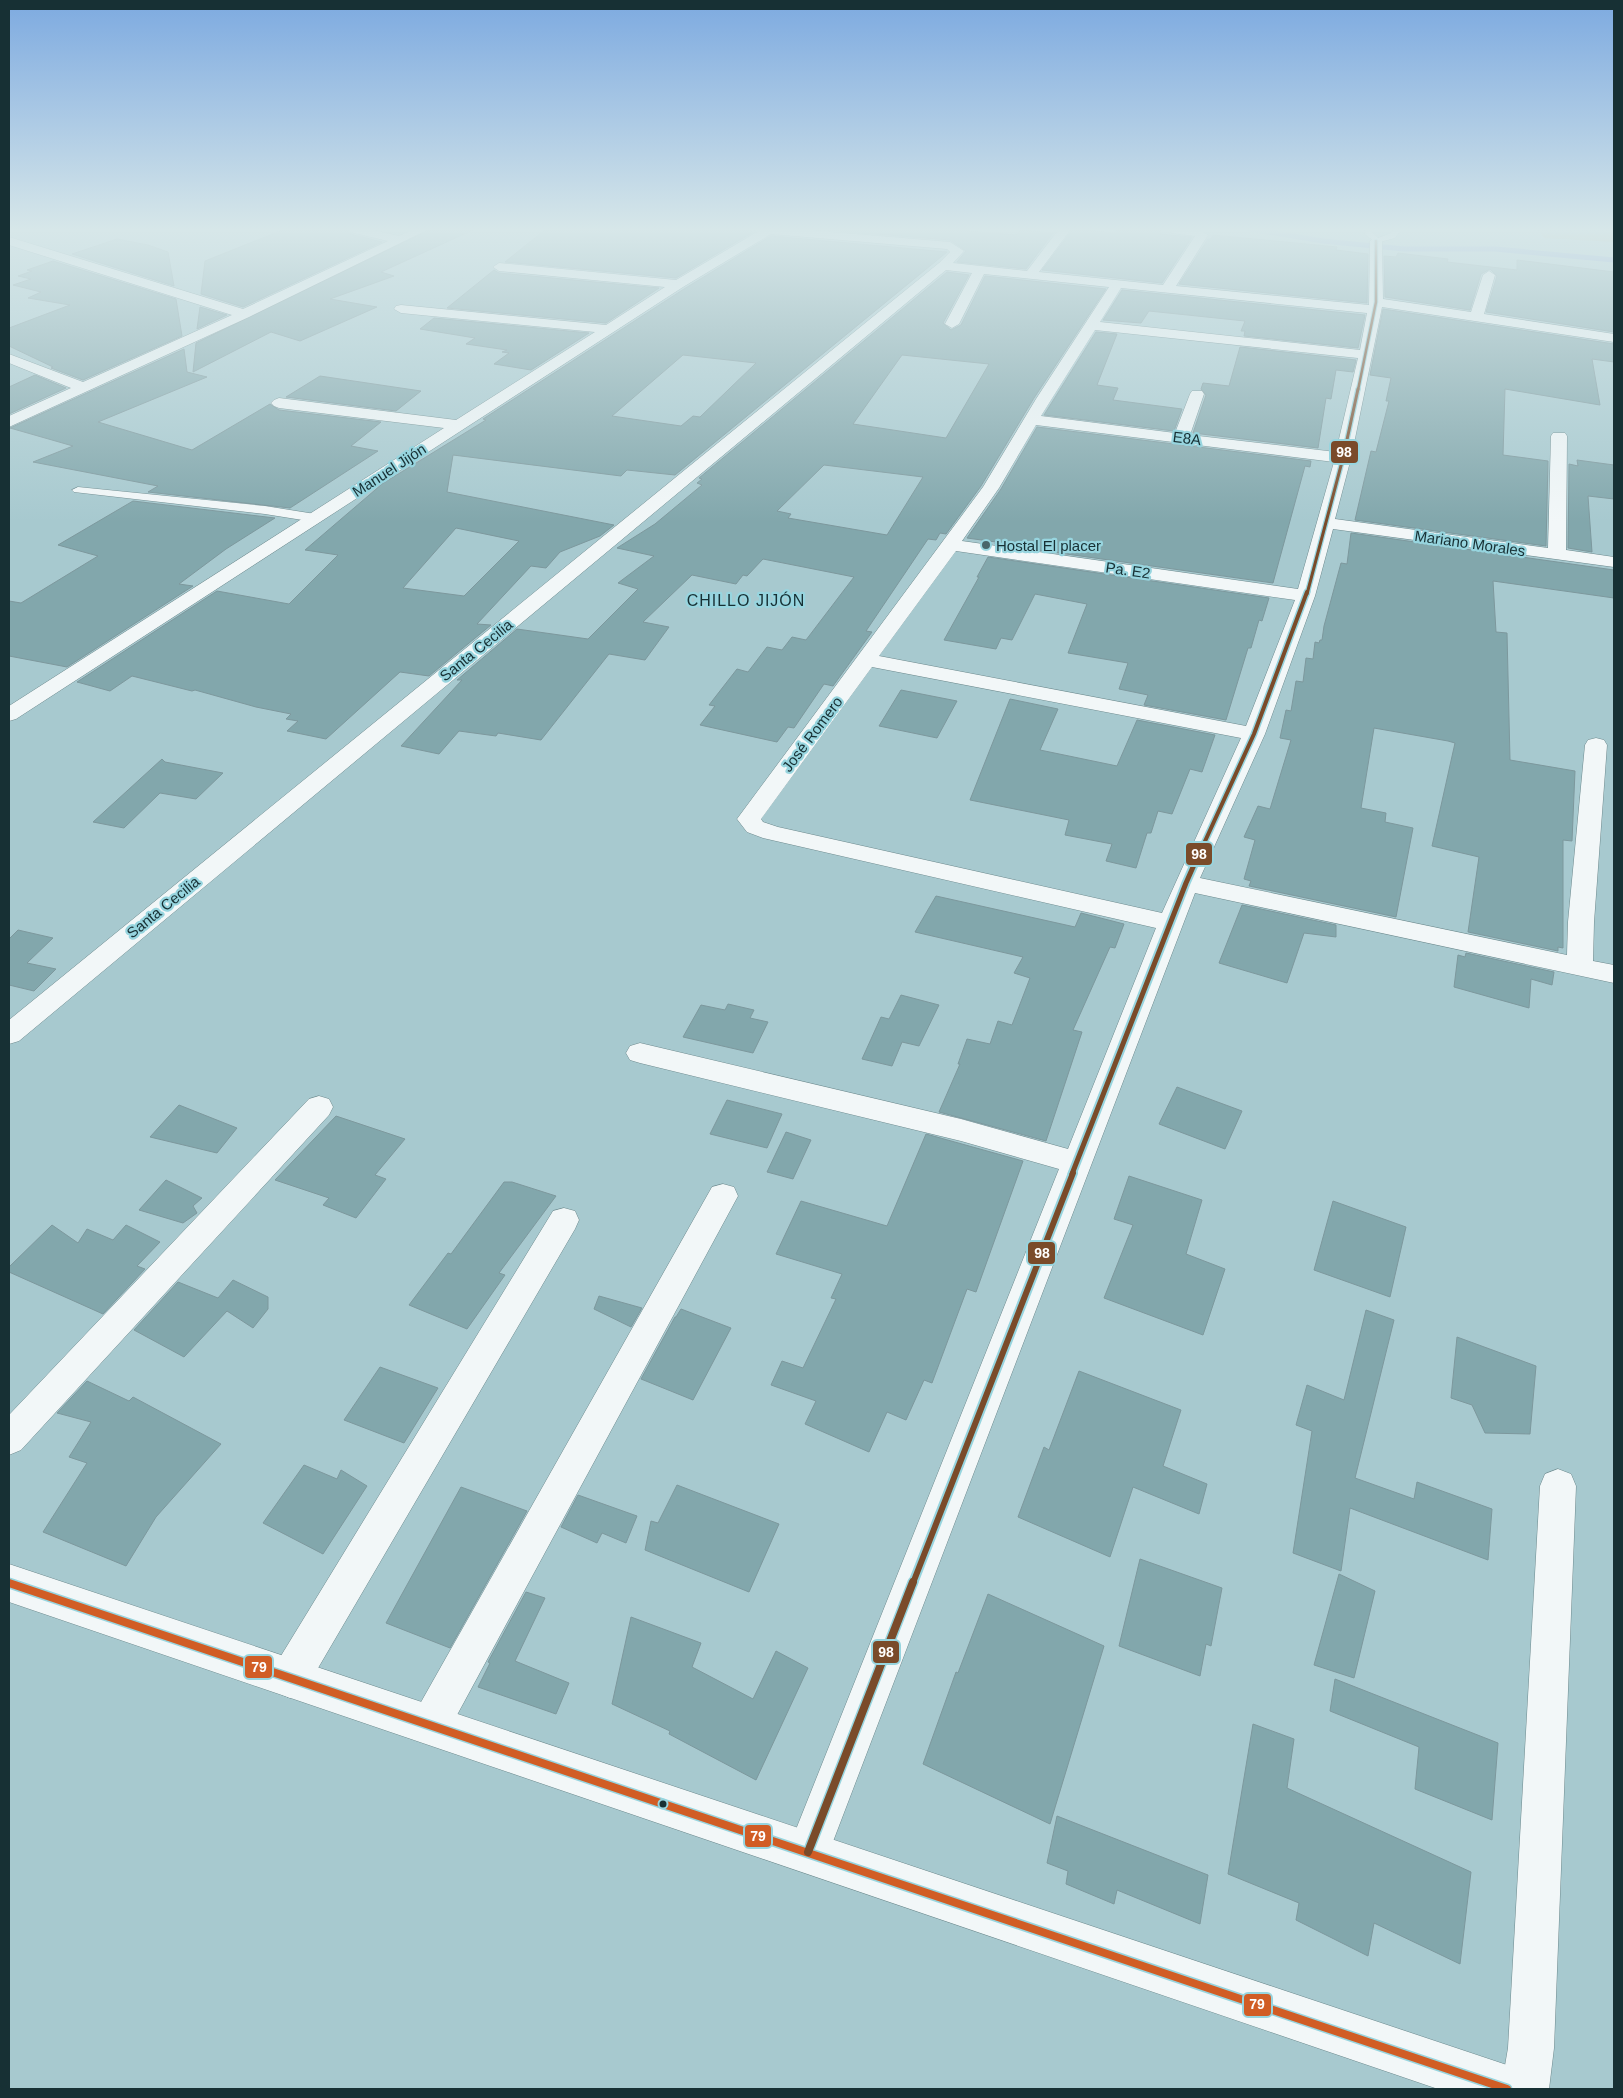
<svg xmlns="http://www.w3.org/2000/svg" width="1623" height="2098" viewBox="0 0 1623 2098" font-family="Arial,sans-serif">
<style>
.green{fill:#b0b08b}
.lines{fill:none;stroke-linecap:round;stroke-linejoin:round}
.stream{stroke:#7d9bd5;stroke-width:5}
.building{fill:#82a7ac;stroke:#7d989d;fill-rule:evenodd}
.lane-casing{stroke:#6d898d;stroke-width:1}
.street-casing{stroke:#6d898d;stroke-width:1}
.secondary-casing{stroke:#6d898d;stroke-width:1}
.lane{fill:#f2f7f8;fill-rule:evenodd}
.street{fill:#f2f7f8;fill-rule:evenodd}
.secondary{fill:#f2f7f8;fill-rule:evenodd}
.bus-1-casing{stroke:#97d5df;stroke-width:11}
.bus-2-far5-casing{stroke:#97d5df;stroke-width:4.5}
.bus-2-far4-casing{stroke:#97d5df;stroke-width:5.5}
.bus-2-far3-casing{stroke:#97d5df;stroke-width:7}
.bus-2-far2-casing{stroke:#97d5df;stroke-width:9}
.bus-2-far1-casing{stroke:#97d5df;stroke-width:10}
.bus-2-casing{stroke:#97d5df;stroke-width:11}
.bus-1{stroke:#d15d25;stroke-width:8}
.bus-2-far5{stroke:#7a4b2a;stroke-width:2.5}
.bus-2-far4{stroke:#7a4b2a;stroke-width:3}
.bus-2-far3{stroke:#7a4b2a;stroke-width:4}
.bus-2-far2{stroke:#7a4b2a;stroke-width:5}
.bus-2-far1{stroke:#7a4b2a;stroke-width:6}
.bus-2{stroke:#7a4b2a;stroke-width:8}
.poi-dot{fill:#49666a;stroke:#97d5df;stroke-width:2}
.bus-dot{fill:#173034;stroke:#97d5df;stroke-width:2}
.labels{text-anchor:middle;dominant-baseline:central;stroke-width:4.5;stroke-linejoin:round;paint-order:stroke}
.far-street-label{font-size:15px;fill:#173034;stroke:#97d5df}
.far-poi-label{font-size:15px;fill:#173034;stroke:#97d5df;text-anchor:start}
.far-quarter-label{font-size:16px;letter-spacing:1px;fill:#173034;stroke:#97d5df}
.line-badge{stroke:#97d5df;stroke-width:2}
.badge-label{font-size:14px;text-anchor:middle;font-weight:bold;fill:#fff}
</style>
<rect width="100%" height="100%" fill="#a7c9cf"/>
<path class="green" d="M1538,229H1614V242L1544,238Z"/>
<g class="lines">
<path class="stream" d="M1250,229L1323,241L1404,249H1495L1614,260"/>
</g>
<path class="building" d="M285,229H346L350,234L382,242L243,307L201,294L205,261Z
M431,229H475L381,272L394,276L330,299L377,307L300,341L271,332L193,372L196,343Z
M546,229H750L753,232L676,278L505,262Z
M814,229H942L1016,235L1020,230L1053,233L1026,269L957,262L966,251L950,240Z
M1073,229L1115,233L1118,229H1161L1159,234L1192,237L1162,283L1042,270Z
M1213,235L1337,247L1336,250L1368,254L1367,303L1179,284L1208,239H1211Z
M771,236L947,252L675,475L627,470L621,476L453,455L447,492L614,525L600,536L560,552L546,568L531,566L477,624L491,625L429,676L400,672L326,739L287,731L298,721L286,719L291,714L256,707L195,690L192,691L132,676L110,691L77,682L217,591L289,604L338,555L305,550L382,484L486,420L483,419L684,289ZM683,355L756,363L700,417L693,416L681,426L612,416ZM456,528L519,541L464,596L403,588Z
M117,239L148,245L168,252L174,286L72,254Z
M1398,253L1448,259L1447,262L1517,270V260L1614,272V332L1486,312L1497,276L1490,269L1481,274L1470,310L1385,297L1384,256L1396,257Z
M53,261L176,299L182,336L83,380L51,368L53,367L9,346V328L70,305L28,298L41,292L13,285L31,279L18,276L32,271L27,270Z
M494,270L499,273L659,288L606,323L447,308Z
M947,272L969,275L943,323L951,330L961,325L985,276L1106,289L1034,398L981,486L946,534L940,533L936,540L928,539L866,631L872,632L833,686L824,684L794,728L788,727L777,742L700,725L715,706L709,705L737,669L748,672L767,647L782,650L792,637L806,640L854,577L763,559L747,576L743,575L736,584L692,575L643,622L669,627L645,660L609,654L541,740L498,733L496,736L459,731L439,754L401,746L462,680H457L517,629L588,639L638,589L618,583L654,556L617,548L655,524L702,485L697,483L702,479L699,478ZM902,355L989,364L946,438L853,424ZM824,465L923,477L887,535L788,518L791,514L777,511Z
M1122,290L1365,315L1358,348L1244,336L1245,331H1241L1245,321L1149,311L1141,323L1103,320Z
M200,307L227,315L197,329Z
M1383,309L1614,344V362L1592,359L1600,405L1505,389L1503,455L1548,461L1546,546L1355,520L1371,451L1376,452L1389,401H1386L1391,378L1370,375Z
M434,318L589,333L531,370L494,364L509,353L502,352L507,350L466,344L475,338L420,329Z
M1096,332L1117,334L1097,385L1118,388L1113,400L1182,409L1174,431L1044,415Z
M1240,347L1356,360L1353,372L1336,370L1331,399L1326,398L1318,448L1193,433L1206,395L1201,389L1203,383L1229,386Z
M184,349L187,372L207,377L98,422L192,450L270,404L279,410L381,422L351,446L378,451L290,508L148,492L158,486L33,462L73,446L10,428Z
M35,375L66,388L9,414V387Z
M320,376L421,391L396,411L286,397Z
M1037,427L1311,461L1310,467L1305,466L1273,583L995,544L996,542L967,538L1001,489Z
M1577,460L1614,465V499L1588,496L1592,552L1568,548L1569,464L1578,466Z
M133,501L275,518L226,549L179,584L193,586L67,667L9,656V601L21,603L98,556L58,545Z
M1351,533L1614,570V598L1493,581L1496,632L1507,633L1510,760L1575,771L1572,841L1563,840V948L1558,947V951L1468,932L1479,857L1432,846L1455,743L1448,741L1374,728L1361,808L1386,813L1385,822L1413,828L1396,917L1249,886L1251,881L1244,879L1255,840L1244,837L1258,806L1270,809L1291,740L1280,738L1286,710L1291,711L1296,681L1303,682L1306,658L1313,659L1315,642L1319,643L1320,640H1322L1324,626L1341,563L1347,564Z
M988,557L1269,598L1262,621L1259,620L1251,648H1248L1226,720L1144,705L1148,695L1119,689L1128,663L1068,653L1087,604L1035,594L1012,640L1001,638L996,649L944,640L979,577H977Z
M901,690L957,701L937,738L879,726Z
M1010,699L1058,709L1040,750L1117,766L1137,720L1215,735L1202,772L1190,769L1172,814L1158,811L1151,833H1147L1136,868L1106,861L1112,844L1065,835L1069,820L970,800Z
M162,759L165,762L223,773L196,799L160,793L124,828L93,822Z
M936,896L1075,927L1081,913L1124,924L1115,948L1110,947L1073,1030L1082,1032L1046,1141L939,1112L960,1064H958L967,1039L990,1044L998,1021L1012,1025L1030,978L1014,973L1023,957L915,932Z
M1242,905L1336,925V937L1304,933L1287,983L1219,963Z
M18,930L53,938L27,963L56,969L34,991L9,985V939Z
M1466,953L1554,972L1552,985L1531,979L1529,1008L1454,987L1458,955L1465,957Z
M901,995L939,1005L919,1046L902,1042L892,1066L862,1059L881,1017L889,1019Z
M728,1004L754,1010L750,1018L768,1022L753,1053L683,1037L701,1005L725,1010Z
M1177,1087L1242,1111L1225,1149L1159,1124Z
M727,1100L782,1114L767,1148L710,1134Z
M179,1105L237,1128L217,1153L150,1137Z
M336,1116L405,1139L375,1175L386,1179L356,1218L323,1205L329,1198L275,1180Z
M786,1132L811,1140L793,1179L767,1172Z
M926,1134L1023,1161L976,1292L967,1289L932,1383L924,1380L906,1420L887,1412L869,1452L805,1424L816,1401L771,1385L782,1361L803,1368L836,1299L831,1298L842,1274L776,1254L801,1201L887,1226Z
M1129,1176L1202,1200L1186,1254L1225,1269L1203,1335L1104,1298L1133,1225L1114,1219Z
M166,1180L202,1198L193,1206L197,1213L183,1223L139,1210Z
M504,1182H512L556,1196L499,1273L505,1275L467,1329L409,1305L448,1253L451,1254Z
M1333,1201L1406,1227L1390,1297L1314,1270Z
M52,1225L78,1243L87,1229L113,1240L126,1225L160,1242L137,1266L145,1269L103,1314L9,1272V1267Z
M233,1280L268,1297V1309L253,1328L227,1311L184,1357L134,1330L178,1282L218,1298Z
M599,1296L642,1308L631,1327L594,1309Z
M681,1309L731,1328L693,1400L641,1379L675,1317H676Z
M1366,1310L1394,1320L1355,1478L1414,1499L1417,1482L1492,1509L1488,1560L1350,1508L1341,1571L1293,1553L1312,1431L1296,1425L1307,1385L1344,1400Z
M1457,1337L1536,1366L1530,1434L1485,1433L1472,1405L1451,1398Z
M380,1367L438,1388L404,1443L344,1420Z
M1079,1371L1181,1410L1163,1466L1207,1484L1199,1514L1133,1487L1110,1557L1018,1517L1044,1447L1049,1450Z
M87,1381L129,1401L133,1397L221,1444L156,1517L126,1566L43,1532L87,1463L69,1457L91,1422L57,1413Z
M304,1465L337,1479L341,1470L367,1486L323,1554L263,1523Z
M677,1485L779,1524L749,1592L645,1550L651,1521L658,1523Z
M461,1487L527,1511L450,1648L386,1623Z
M578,1495L637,1516L626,1543L602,1533L597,1543L561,1527Z
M1140,1559L1222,1588L1211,1646L1206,1644L1200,1676L1119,1646Z
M1339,1574L1375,1591L1354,1678L1314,1665Z
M526,1592L545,1598L515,1661L569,1683L556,1714L478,1687L490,1663L488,1662Z
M988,1594L1104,1646L1050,1824L923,1764L956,1672L958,1673Z
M631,1617L701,1643L692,1667L753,1699L776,1651L808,1668L756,1780L669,1734L670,1731L612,1704Z
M1335,1679L1498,1743L1492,1820L1415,1789L1419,1747L1330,1711Z
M1253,1724L1294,1739L1287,1788L1471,1872L1460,1964L1374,1923L1368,1956L1296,1920L1299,1903L1228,1874Z
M1057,1816L1208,1875L1200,1924L1117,1890L1114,1904L1066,1884L1068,1871L1047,1863Z"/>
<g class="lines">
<g class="lane-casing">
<path id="lane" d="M1366,229H1374L1372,232L1378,238L1389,234L1394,229H1402L1395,238L1376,243L1365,234Z
M78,487L265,506L315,514L321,518L315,522L265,514L74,492L72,490Z"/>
</g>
<g class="street-casing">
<path id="street" d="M348,229H368L399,236L414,229H429L249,317L9,427V416L71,388L9,363V354L83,382L232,315L9,245V237L243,309L388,241L350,232Z
M752,229H795L950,242L964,251L953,263L1027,271L1059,229H1071L1039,272L1163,285L1195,236L1172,233L1166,229H1197L1208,235L1176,286L1369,305L1370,241L1376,237L1382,241L1383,299L1471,312L1483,275L1489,271L1495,275L1484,314L1614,334V342L1382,307L1351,458L1335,519L1548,548L1551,436L1553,433H1565L1567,436L1566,550L1614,557V567L1333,529L1315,596L1265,734L1200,878L1567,955L1568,922L1585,745L1588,740L1596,738L1604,740L1607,745L1594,922L1593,961L1614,965V983L1195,893L829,1852L823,1867L808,1873L793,1867L787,1852L1059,1169L961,1141L640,1063L630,1060L626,1053L630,1046L640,1043L961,1119L1068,1149L1156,928L763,838L747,832L737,819L983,487L1036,399L1109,287L984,274L959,324L952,328L945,324L972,273L946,270L19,1041L9,1044V1020L939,263L950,252L947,249L771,234L683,287L16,719L9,721V706L444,428L279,408L274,406L271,403L274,400L279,398L456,420L595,332L401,313L394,309L396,306L401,305L606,325L665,287L499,271L493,267L499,263L676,280L757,232ZM1121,288L1367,313L1360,350L1100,322ZM1095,330L1358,358L1336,452L1190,435L1204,394L1202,391H1192L1190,394L1175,433L1041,416ZM1036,425L1334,462L1298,589L962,541L999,488ZM956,551L1295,600L1246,726L879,656ZM872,667L1241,738L1162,913L778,827L763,822L761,819Z
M319,1096L329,1099L333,1107L329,1115L21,1450L9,1455V1415L309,1099Z
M723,1184L734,1187L738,1196L444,1739L430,1745L416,1739L410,1725L416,1711L712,1187Z
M564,1208L575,1211L579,1220L575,1229L304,1692L290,1698L276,1692L270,1678L276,1664L553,1211Z
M1558,1469L1571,1474L1576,1486L1554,2048L1549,2089H1501L1508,2048L1540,1486L1545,1474Z"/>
</g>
<g class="secondary-casing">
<path id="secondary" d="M9,1564L1507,2065L1524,2072L1531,2089H1438L9,1602Z"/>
</g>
<use href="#lane" class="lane"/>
<use href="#street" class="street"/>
<use href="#secondary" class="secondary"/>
<g class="bus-1-casing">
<path id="bus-1" d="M9,1583L1507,2089"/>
</g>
<g class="bus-2-far5-casing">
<path id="bus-2-far5" d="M1358,390L1376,302V241"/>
</g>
<g class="bus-2-far4-casing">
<path id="bus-2-far4" d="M1307,594L1343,458L1358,389"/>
</g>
<g class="bus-2-far3-casing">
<path id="bus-2-far3" d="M1201,850L1254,734L1307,592"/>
</g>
<g class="bus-2-far2-casing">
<path id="bus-2-far2" d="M1072,1174L1186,883L1201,849"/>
</g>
<g class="bus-2-far1-casing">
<path id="bus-2-far1" d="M913,1583L1073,1173"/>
</g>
<g class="bus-2-casing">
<path id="bus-2" d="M808,1852L913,1582"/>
</g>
<use href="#bus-1" class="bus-1"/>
<use href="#bus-2-far5" class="bus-2-far5"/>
<use href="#bus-2-far4" class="bus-2-far4"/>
<use href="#bus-2-far3" class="bus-2-far3"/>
<use href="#bus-2-far2" class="bus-2-far2"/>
<use href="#bus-2-far1" class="bus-2-far1"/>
<use href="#bus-2" class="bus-2"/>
</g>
<linearGradient id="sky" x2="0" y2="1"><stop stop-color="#7daae0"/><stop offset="0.44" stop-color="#d7e7e9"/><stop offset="1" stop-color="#d7e7e9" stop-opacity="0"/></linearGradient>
<rect width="1623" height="522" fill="url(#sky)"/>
<circle class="poi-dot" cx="986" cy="545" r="5"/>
<circle class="bus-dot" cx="663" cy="1804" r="4.5"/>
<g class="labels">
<g class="far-street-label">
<text transform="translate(1187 438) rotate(7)">E8A</text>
<text transform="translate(389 470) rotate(-33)">Manuel Jijón</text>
<text transform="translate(1470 543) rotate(8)">Mariano Morales</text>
<text transform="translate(1128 570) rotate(8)">Pa. E2</text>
<text transform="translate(476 650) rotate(-39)">Santa Cecilia</text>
<text transform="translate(812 734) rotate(-53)">José Romero</text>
<text transform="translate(163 907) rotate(-39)">Santa Cecilia</text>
</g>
<g class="far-poi-label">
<text x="996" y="545">Hostal El placer</text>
</g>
<g class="far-quarter-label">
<text x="746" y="600">CHILLO JIJÓN</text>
</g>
</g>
<g class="line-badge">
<rect x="1330" y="440" width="29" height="24" rx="5" fill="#7a4b2a"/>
<rect x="1185" y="842" width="28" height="24" rx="5" fill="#7a4b2a"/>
<rect x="1027" y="1241" width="29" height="24" rx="5" fill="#7a4b2a"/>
<rect x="872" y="1640" width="28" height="24" rx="5" fill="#7a4b2a"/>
<rect x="244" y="1655" width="29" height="24" rx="5" fill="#d15d25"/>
<rect x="744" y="1824" width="28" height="24" rx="5" fill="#d15d25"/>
<rect x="1243" y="1993" width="29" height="24" rx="5" fill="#d15d25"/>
</g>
<g class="badge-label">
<text x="1344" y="457">98</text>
<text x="1199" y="859">98</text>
<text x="1042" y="1258">98</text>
<text x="886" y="1657">98</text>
<text x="259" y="1672">79</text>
<text x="758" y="1841">79</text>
<text x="1257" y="2009">79</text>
</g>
<rect width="1623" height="2098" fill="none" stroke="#173034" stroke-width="20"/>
</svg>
